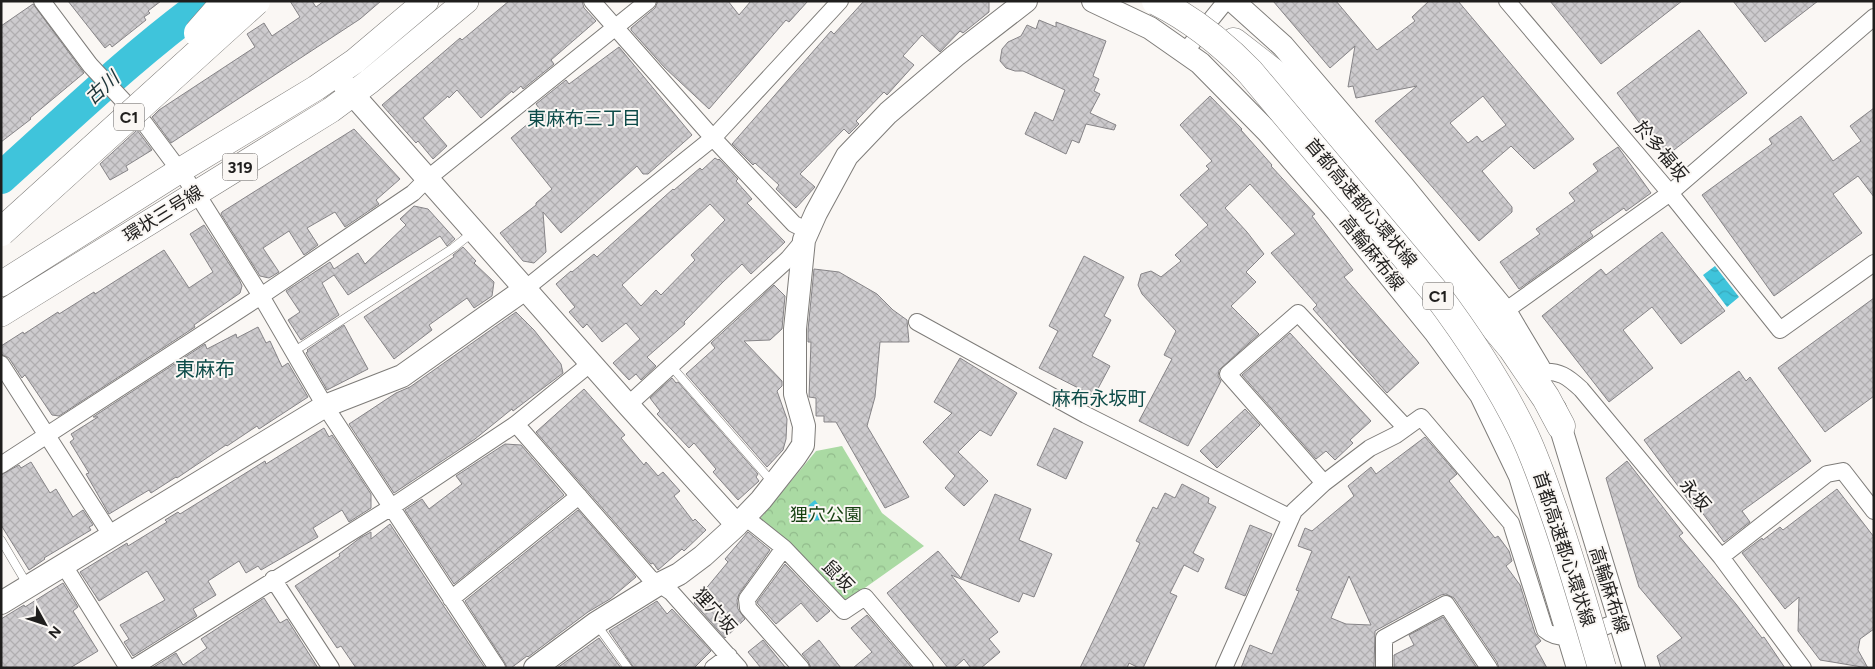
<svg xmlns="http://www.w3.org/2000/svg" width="1875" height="669" viewBox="0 0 1875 669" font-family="Figtree,'Noto Sans JP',sans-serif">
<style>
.park{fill:url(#park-crowns)}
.water{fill:url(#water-waves)}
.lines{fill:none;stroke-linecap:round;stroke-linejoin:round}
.river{stroke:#3fc4db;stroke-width:32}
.building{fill:url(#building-cross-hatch);stroke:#868487;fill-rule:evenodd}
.lane-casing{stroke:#7e7c79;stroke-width:9}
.street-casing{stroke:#7e7c79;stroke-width:18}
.secondary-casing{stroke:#7e7c79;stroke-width:24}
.primary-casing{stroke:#7e7c79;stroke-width:26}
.highway-casing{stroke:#7e7c79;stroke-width:29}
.lane{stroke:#fff;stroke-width:8}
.street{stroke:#fff;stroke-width:16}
.secondary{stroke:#fff;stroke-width:22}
.primary{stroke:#fff;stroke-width:25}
.highway{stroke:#fff;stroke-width:28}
.highway-bridge-casing{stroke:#7e7c79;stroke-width:29;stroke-linecap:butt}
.highway-bridge{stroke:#fff;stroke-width:28}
.labels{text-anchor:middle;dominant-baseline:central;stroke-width:4;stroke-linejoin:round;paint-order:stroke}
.shield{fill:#faf7f4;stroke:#615f5e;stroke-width:1}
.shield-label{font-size:16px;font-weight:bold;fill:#1f1e1d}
.street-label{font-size:18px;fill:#1f1e1d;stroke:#faf7f4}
.park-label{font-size:18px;fill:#143e0f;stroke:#faf7f4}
.water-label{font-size:19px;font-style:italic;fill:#1c3337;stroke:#faf7f4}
.neighbourhood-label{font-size:19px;fill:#0d4b48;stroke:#faf7f4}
.quarter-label{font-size:20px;fill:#0d4b48;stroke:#faf7f4}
</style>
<defs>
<pattern id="park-crowns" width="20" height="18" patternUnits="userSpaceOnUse" patternTransform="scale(1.25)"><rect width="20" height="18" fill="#aadaa3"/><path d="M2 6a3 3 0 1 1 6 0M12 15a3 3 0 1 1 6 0" fill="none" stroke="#92bb8c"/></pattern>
<pattern id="water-waves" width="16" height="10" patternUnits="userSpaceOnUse" patternTransform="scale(1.25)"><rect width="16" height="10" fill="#3fc4db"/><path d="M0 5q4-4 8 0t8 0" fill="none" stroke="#37a8bc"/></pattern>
<pattern id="building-cross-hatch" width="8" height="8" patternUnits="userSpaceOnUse" patternTransform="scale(1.25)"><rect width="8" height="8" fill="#cdcbce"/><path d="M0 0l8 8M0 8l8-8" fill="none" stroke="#b0aeb0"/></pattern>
</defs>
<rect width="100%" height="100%" fill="#faf7f4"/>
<path class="park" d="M842,446L882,513L924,546L845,602L759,520L816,451Z"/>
<path class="water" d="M1715,266L1739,297L1727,307L1703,275Z
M815,500L822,510L821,520L812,521L801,517L810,504Z"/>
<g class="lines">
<path class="river" d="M1,178C68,118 134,54 207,1"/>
</g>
<path class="building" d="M68,1H161L148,11L150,13L144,17L146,20L112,47L110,44L105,48Z
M290,1H312L316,7L324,1H381L360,19L171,143L152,117L159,110L255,47L247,34L264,23L272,36L300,17Z
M509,1H582L584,8L596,21L551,60L554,64L523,89L521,86L513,93L512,91L481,118L457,90L449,98L448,96L423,118L447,146L433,159L418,141L416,143L382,105L460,38L462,40Z
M658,1H728L739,15L751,1H808L789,22L786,20L709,109L664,67L631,30V28L655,8Z
M864,1H989V12L963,33L960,31L940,52L922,35L903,56L914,65L887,95L884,92L856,121L859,124L849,134L844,129L800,174L815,187L796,208L776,189L779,185L755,163L753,165L732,144L831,31L834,34Z
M1273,1H1336L1377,50L1415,21L1412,17L1429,1H1458L1574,139L1534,169L1511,146L1482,171L1512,207V212L1479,241L1375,121L1417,86L1356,98L1353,86L1348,87L1355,46L1330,68ZM1483,96L1506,125L1482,142L1477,136L1468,143L1450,123Z
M1550,1H1682L1601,64Z
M1733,1H1818L1765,42Z
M33,4L84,73L30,118L31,119L1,142V26Z
M1039,20L1056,27V22L1106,41L1093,76L1099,79L1094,91L1100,94L1090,113L1116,125L1114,130L1086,124L1079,143L1072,140L1066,154L1025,134L1035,112L1053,121L1065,90L1023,71H1015L1006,68L1000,61L1002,49L1008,42L1021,36L1027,25L1036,29Z
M1699,30L1747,93L1665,157L1617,93Z
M619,47L692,135L648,174H643L637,166L561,233L543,212L546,252L534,263L523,261L500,233L536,205V203L552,189L511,138L542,112L536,104L566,80L569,84Z
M1210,96L1242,129L1241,130L1272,165L1271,166L1315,214L1312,216L1353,270L1344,277L1419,363L1387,393L1313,309L1317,305L1271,253L1295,234L1250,184L1225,208L1247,232L1264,254L1246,272L1256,282L1231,306L1259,334L1219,370L1218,376L1221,381L1188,446L1139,421L1172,359L1164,355L1176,331L1142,294L1138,285L1141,274L1151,271L1161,277L1181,261L1175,255L1208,225L1180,195L1209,169L1206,166L1212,161L1180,125Z
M1874,108V197L1858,176L1833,194L1862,233L1774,296L1702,195L1772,144L1769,139L1801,116L1833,161L1861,141L1850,126Z
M354,129L400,179L376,200L379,204L345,227L335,212L307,228L318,245L304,255L289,231L263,248L279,272L269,278L260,276L221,214L222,212Z
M137,130L152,150L126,166L128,170L110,180L100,164Z
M1618,147L1651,193L1626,211L1624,208L1590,232L1593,236L1519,289L1500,262L1540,234L1536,229L1575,201L1569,193L1598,171L1593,164Z
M715,158L718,160L719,159L738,179L736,181L752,199L747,203L785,242L751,274L742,264L723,282L684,322L685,324L647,357L656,366L641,380L636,374L629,380L613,363L640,339L626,323L602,342L587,324L583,328L569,312L575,307L556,284L571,271L572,272L594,254L597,257L673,189L674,190L700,168L702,170ZM710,204L725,220L691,255L695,260L661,295L656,290L641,306L622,285Z
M414,206L428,209L455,239L447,246L440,236L348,295L334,275L322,283L339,315L301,340L288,320L300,312L286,291L330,262L334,269L358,253L365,264L406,225L400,219Z
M204,225L239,279L242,286L240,293L194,325L195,327L59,416L52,415L25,375L22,378L9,358L1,354V346L23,332L24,334L58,312L59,314L94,292L95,294L164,250L189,288L213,272L190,234Z
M1662,232L1725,311L1681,344L1652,307L1623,330L1653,368L1609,402L1542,316L1601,269L1606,275Z
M463,247L476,261L474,263L494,282L492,296L474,308L467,298L429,325L432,330L394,359L364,317L454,257L453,255Z
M1084,256L1124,277L1104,316L1111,320L1092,356L1110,366L1094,396L1039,368L1058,331L1049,326Z
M814,269L839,272L877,294L893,310L907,320L909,342H880L875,397L867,426L909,497L885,508L836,422H824V416H816V398L809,397L811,342H808V330Z
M774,285L785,296L782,329L770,340L744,341L782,381V386L777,391L787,419L786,439L783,450L767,467L686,374L715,348L711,343Z
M1874,298V396L1825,432L1778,368Z
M516,312L534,330L561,364L563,373L513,411L512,409L475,439L394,493L349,424L396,393L410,387Z
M344,325L368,369L327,390L306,353L308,351L307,350Z
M258,327L266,343L270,341L282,367L288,363L308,397L259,429L257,426L227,446L226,445L177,478L176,477L151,493L149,490L109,514L86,474L89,473L70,442L74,439L71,434L98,417H93L205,344L207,349L236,334L237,338Z
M1290,333L1371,421L1350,440L1353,443L1335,460L1326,451L1316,459L1242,375Z
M960,358L1017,393L991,436L980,430L958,452L988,481L964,506L945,488L955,476L923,442L952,413L934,402Z
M1739,371L1746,381L1750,377L1811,461L1742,511L1750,522L1724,542L1698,507L1695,509L1644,440Z
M672,378L676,383L678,382L758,474L756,477L759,481L738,500L713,472L716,469L694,443L689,448L657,414L660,411L650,398Z
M584,389L625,435L621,438L644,465L646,462L658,476L663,472L680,491L674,496L693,521L695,519L706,530L684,551L682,549L658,570L653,563L651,564L536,432Z
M1245,409L1260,425L1217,468L1200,451Z
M324,428L329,437L332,435L371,494V508L349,522L342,510L313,528L318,537L261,570L258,566L246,573L239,561L208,581L216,595L193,609L197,616L133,656L124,642L129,639L120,625L165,600L147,571L99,601L80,572L127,543L128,546L167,522L165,520L178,512L180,514L265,461L266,464Z
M1054,428L1083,442L1066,479L1037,465Z
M1425,437L1457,474L1449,481L1495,538L1498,536L1509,551L1512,561L1506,566L1520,585L1535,633L1541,641L1535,646L1547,668H1499L1497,662L1454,598L1446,594L1441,595L1375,631L1374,668H1241L1250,645L1272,654L1274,649L1299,591L1296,590L1312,551L1298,546L1305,528L1312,531L1354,496L1348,486L1371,467L1376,474ZM1349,576L1371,625L1346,624L1331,618Z
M505,444L521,445L564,495L454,584L405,510L422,499L429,509L462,484L456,476Z
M1627,461L1683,533L1679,536L1736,604L1762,638L1764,637L1785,668H1661L1657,656L1682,638L1639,587L1606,478Z
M31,462L50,493L56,489L73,517L83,510L93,525L89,527L91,530L44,558L45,559L29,570L1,525V475L19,465L21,468Z
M1182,484L1209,498L1208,503L1216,507L1193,553L1204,559L1198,572L1184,565L1170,593L1177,596L1143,668H1139L1129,663L1127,668H1080L1140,543L1136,541L1153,507L1157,509L1165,493L1175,498Z
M1837,489L1874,537V629L1860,639L1858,650L1868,668L1820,660L1798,631L1799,597L1785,609L1742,553L1762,538L1763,540L1780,527L1783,530Z
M995,494L1031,509L1019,540L1052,554L1034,597L1023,593L1019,602L951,575L998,632L989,639L1000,652L981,668H971L964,659L954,668H948L887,593L938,551L961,578Z
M578,510L636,577L610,599L588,612L528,657L527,656L511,668H507L505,663L465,601Z
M390,524L443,605L485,668H356L341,646L337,648L295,586L340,556L339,554L360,538L371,532V539Z
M1250,525L1272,534L1245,596L1225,588Z
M748,532L770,550L739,594L737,600L738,609L745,619L725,638L694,603L728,562L725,559Z
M785,564L830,611L817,622L801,603L776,624L758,604L757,602Z
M63,583L78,607L73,611L98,651L70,668H1V619L24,605L25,607Z
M264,598L280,623L287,619L318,668H152L176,653L183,665L207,648L201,639Z
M657,601L667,614L672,609L711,651L694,668H634L609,631Z
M867,615L912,668H853L872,652L851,628Z
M1443,617L1477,668H1394V655L1414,645L1409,635Z
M599,638L621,668H557Z
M763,640L785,667L787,668H761L748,652Z
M819,640L841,668H811L808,661L802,654Z"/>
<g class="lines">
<g class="lane-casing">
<path id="lane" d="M293,352L453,248L472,233
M671,366L773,483
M1,540L27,584
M597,625L628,668"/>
</g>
<g class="street-casing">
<path id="street" d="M42,1L90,65L145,124L197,194L261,296L325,406L497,668
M592,1L713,138L794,224L808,231
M1507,1L1670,193L1780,330L1874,263
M1184,53L1226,1
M525,289L713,138L840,1
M1505,311L1670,193L1874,17
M917,322L1086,415L1291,518
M1,364L111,535
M1541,372C1559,370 1568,377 1581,389L1721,557L1803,668
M628,405L788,259L804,240
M516,424L650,578L671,592L739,668
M1,465L261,296L413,193L427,179L648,1
M1324,483L1228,374L1298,313L1406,428
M745,517L784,548L747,599L748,608L801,668
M784,548L844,611L865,597L925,668
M1721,557L1827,474L1843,471L1874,511
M63,564L128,668
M273,579L331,668
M451,599L579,496
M133,668L390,508L516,424L591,363
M713,668L729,656
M1224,668L1294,511L1324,483L1370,448L1396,435L1421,417L1511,523L1545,630C1565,647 1598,628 1620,621
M1384,668V638L1446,604L1489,668"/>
</g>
<g class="secondary-casing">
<path id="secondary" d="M1093,1L1150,28L1200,63L1268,132L1337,211L1435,332L1481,395L1520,476L1578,668
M1233,1L1283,46L1403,186L1505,311L1539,368
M340,80L628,405L737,525
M1555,409L1634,668
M1,603L325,406L402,376L525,289
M535,668L596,623L659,584L679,574L703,556L737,525L761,500L795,457L803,445L804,426L795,394V329L804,240L816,213L847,156L888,113L955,56L1026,1"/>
</g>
<g class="primary-casing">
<path id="primary" d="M1,284L179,171L316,88L355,61L426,1
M1,314L331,110L370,81L466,1"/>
</g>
<g class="highway-casing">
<path id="highway" d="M1234,42L1279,77L1358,163L1512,348L1546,398L1561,426"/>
</g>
<use href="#lane" class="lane"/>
<use href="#street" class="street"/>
<use href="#secondary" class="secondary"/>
<use href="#primary" class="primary"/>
<use href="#highway" class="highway"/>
<g class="highway-bridge-casing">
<path id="highway-bridge" d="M1156,1C1192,19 1222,43 1250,72L1435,292C1468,336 1498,381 1522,430C1535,456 1544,484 1554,512C1572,563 1587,616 1602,668
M198,33L226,1
M1,232L256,1"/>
</g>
<use href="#highway-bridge" class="highway-bridge"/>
</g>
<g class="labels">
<g class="shield">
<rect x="114" y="103.5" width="30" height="27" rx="4"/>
<rect x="222.5" y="153.5" width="35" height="27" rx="4"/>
<rect x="1423" y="282.5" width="30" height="27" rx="4"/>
</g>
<g class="shield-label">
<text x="129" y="117">C1</text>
<text x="240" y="167">319</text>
<text x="1438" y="296">C1</text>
</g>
<g class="street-label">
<text transform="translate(1661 151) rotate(50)">於多福坂</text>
<text transform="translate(1361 203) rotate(50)">首都高速都心環状線</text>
<text transform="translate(163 214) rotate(-32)">環状三号線</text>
<text transform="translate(1372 253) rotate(51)">高輪麻布線</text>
<text transform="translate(1695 495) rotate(49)">永坂</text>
<text transform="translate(1564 549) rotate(72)">首都高速都心環状線</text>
<text transform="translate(838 576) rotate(46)">鼠坂</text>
<text transform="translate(1609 590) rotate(72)">高輪麻布線</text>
<text transform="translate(715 611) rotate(48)">狸穴坂</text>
</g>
<g class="park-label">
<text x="826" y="515">狸穴公園</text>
</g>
<g class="water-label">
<text transform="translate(102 88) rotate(-42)">古川</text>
</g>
<g class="neighbourhood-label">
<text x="584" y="118">東麻布三丁目</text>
<text x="1099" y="398">麻布永坂町</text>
</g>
<g class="quarter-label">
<text x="205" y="369">東麻布</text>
</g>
</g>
<rect width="1875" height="669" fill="none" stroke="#1f1e1d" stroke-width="5"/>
<g transform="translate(45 624) rotate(130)" stroke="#faf7f4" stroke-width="4" paint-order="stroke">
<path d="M0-4L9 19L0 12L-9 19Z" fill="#1f1e1d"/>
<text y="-8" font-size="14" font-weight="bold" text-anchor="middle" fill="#1f1e1d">N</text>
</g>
</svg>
